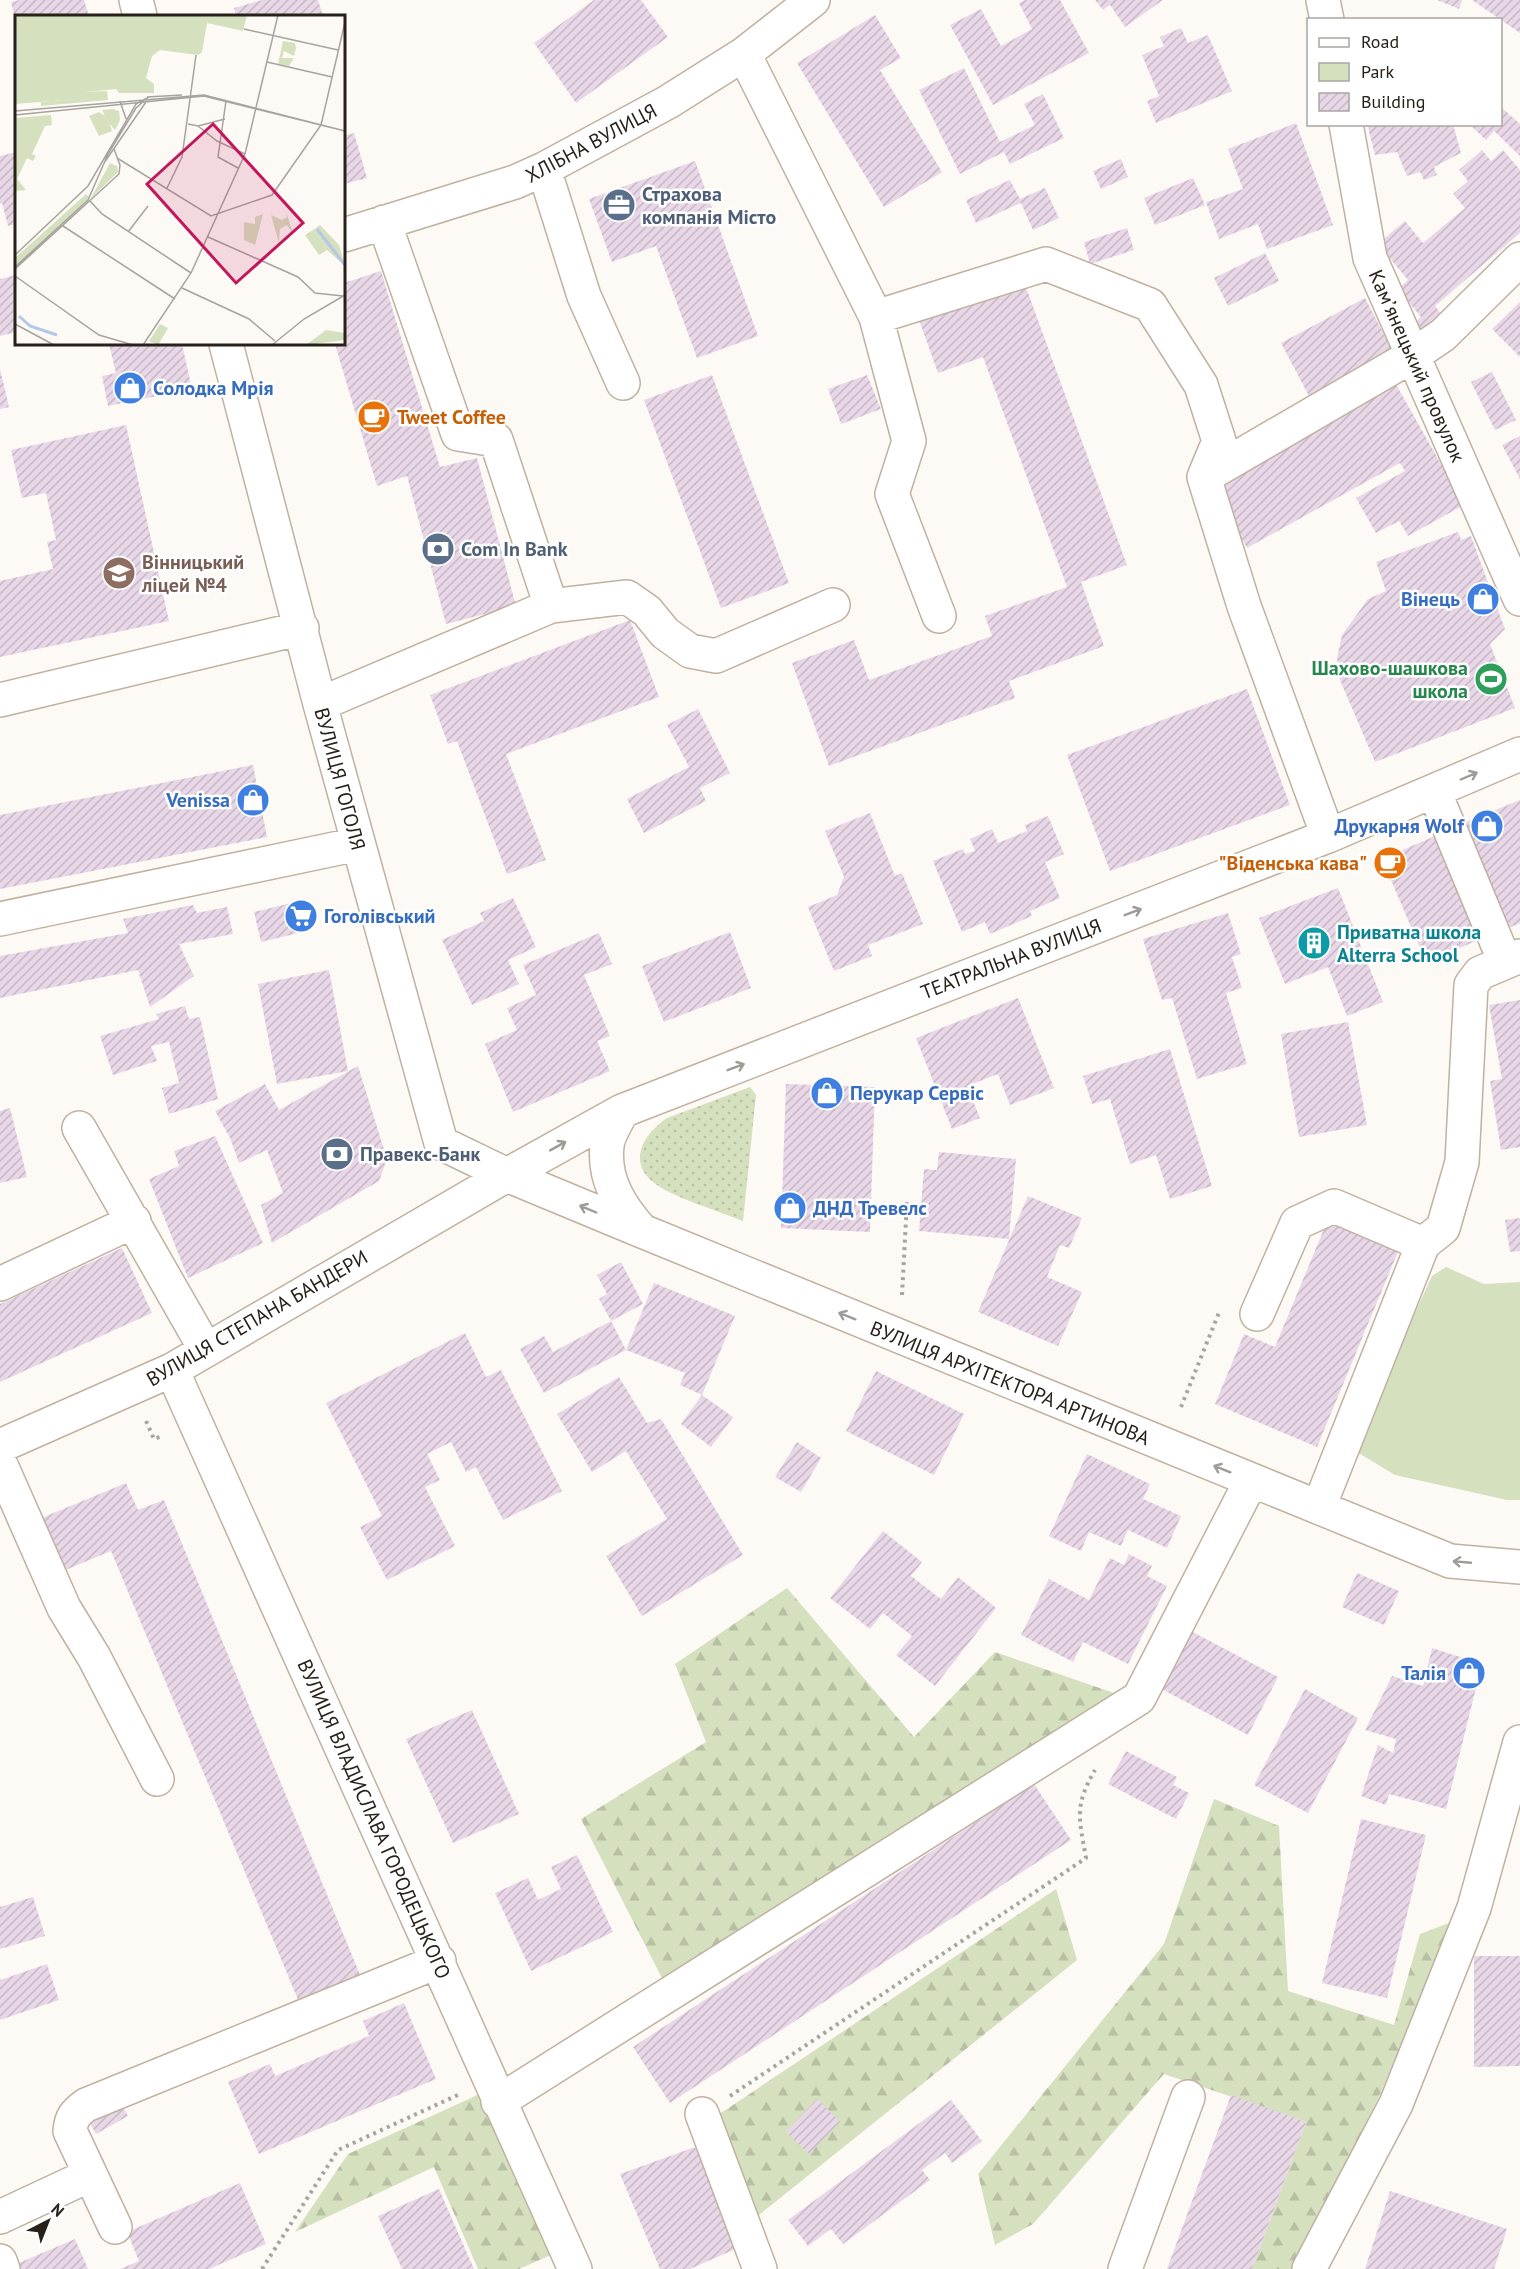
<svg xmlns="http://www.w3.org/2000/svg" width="1520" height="2269" viewBox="0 0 1520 2269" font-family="'PT Sans',sans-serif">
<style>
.grass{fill:url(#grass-dots)}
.forest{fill:url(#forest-firs)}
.park{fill:#d5e0be}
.building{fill:url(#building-hatch)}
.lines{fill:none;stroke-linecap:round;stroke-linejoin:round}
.minor-casing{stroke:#c0b1a0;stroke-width:36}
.path{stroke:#a8a49e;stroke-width:4;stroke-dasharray:3 4.5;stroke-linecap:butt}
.minor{stroke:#fff;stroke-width:33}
.oneway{stroke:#9e9b98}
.labels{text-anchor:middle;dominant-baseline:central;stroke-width:5;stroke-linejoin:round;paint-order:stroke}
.street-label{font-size:20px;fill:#27211a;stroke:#fff}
.service-label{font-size:20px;font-weight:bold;fill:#4e5e75;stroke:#fff;text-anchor:start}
.shop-label{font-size:20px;font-weight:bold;fill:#366cbe;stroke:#fff;text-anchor:start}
.food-label{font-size:20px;font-weight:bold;fill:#c56008;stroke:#fff;text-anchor:start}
.education-label{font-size:20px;font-weight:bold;fill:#785e54;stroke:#fff;text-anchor:start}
.leisure-label{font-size:20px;font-weight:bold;fill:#27864d;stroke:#fff;text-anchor:end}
.culture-label{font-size:20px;font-weight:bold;fill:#0d838f;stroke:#fff;text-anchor:start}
.inset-river{fill:none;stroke:#b3c8e8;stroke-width:3}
.inset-road{fill:none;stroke:#a7a39e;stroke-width:1.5}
.view{fill:#c2185b;fill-opacity:0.15;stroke:#c2185b;stroke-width:3}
.inset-edge{fill:none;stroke:#27211a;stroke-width:3}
</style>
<defs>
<pattern id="grass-dots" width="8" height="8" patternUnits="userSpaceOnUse" patternTransform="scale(1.5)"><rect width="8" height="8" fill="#d5e0be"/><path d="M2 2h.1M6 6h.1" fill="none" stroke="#b7c0a3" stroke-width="1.8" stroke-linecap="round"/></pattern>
<pattern id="forest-firs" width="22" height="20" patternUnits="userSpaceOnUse" patternTransform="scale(1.5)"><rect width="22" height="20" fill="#d5e0be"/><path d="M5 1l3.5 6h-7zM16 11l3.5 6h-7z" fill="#b7c0a3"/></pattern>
<pattern id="building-hatch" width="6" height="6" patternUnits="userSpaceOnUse" patternTransform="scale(1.5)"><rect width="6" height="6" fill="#e8d7e7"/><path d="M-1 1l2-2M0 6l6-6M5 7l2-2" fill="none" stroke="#c7b8c6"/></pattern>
</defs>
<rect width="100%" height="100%" fill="#fdfaf6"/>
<path class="grass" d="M750,1087L756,1095L743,1221C721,1212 675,1198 657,1185C626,1164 642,1135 667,1118Z"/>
<path class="forest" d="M787,1588L914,1737L995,1652L1114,1693L1121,1710L670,1994L581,1819L706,1742L675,1664Z
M1214,1799L1279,1826L1288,1991L1394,2025L1420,1934L1449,1923L1440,1956L1381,2092L1296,2269H1252L1306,2122L1164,2074L1033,2224L995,2245L978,2174L1164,1944Z
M1056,1889L1077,1960L744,2227L706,2123Z
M482,2093L551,2255L519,2269H478L434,2167L295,2232L348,2154Z"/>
<path class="park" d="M1446,1267L1484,1284L1520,1282V1500H1507L1395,1475L1357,1452L1396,1354L1432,1276Z"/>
<path class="building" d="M19,0H84L89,16H16V22L11,2Z
M262,0H318L323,16H236L234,8Z
M594,0H641L668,37L576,103L534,43Z
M1025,0H1060L1089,53L993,105L950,25L981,9L1001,46L1032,29L1019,3Z
M1095,0H1163L1125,27L1110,5L1103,10Z
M1437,0H1462L1459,9Z
M1472,0H1520V33Z
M875,15L901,58L880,70L942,172L884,207L797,63Z
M1181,28L1188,43L1208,35L1232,91L1156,123L1147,101L1159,96L1142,55L1164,46L1160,37Z
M964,68L1000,142L1035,125L1024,104L1043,94L1064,138L1010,164L1004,152L960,174L919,90Z
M1500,106L1520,124V156L1494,131L1486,140L1469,124H1500Z
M1296,123L1333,225L1267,249L1258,224L1219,239L1206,202L1243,189L1228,149Z
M1367,124H1453L1461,153L1434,167L1437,175L1424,180L1420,172L1407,176L1397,152L1375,155Z
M354,133L367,178L344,184V136Z
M1482,150L1491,161L1503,150L1520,170V233L1435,306L1443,316L1421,334L1413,325L1421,317L1398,289L1408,280L1378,244L1405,221L1423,243L1465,208L1453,194L1468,181L1459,170Z
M16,152V224L8,226L2,203L0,204V156Z
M1121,159L1128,177L1101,189L1093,171Z
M695,161L758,336L697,358L656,246L612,262L589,199Z
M1193,178L1205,205L1155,225L1144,198Z
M1010,180L1020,199L1045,188L1059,218L1033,230L1021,203L976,223L966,200Z
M1127,228L1134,250L1090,264L1084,242Z
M1265,253L1279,281L1228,306L1214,278Z
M381,271L440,467L477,458L516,606L446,624L407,476L377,486L335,344H344V283Z
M16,275V332L0,336V279Z
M1023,279L1127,565L1081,582L1104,646L1009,681L1015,698L829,766L792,663L854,640L869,680L992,636L985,616L1067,587L983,357L938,373L918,317Z
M1365,298L1393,352L1309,396L1281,343Z
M1520,302V357L1492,329Z
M109,344H182L192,389L108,406L102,376L116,373Z
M0,369L9,407L0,409Z
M1492,372L1516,420L1495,430L1471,382Z
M712,375L789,583L721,608L644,400Z
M867,375L881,409L841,424L828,389Z
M1393,379L1464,505L1408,536L1399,521L1376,533L1356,498L1405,471L1400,463L1247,548L1210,481Z
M126,425L169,621L0,657V581L53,569L47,542L56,540L46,493L22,498L11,450Z
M1520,436V479L1502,445Z
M1458,532L1461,540L1471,536L1505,629L1490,644L1515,708L1375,762L1340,680L1337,658L1342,635L1368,599L1386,591L1376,562Z
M630,620L659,697L506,754L546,860L507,874L457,741L448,744L430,695Z
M1247,689L1290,805L1110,871L1067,755Z
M698,709L730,773L700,788L706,801L644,833L627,799L689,767L667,725Z
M253,765L267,837L0,889V815Z
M1520,800V923L1502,931L1458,825Z
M870,813L895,876L902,873L923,924L868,945L872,956L834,971L808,907L837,895L844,877L825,831Z
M1048,816L1064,854L1045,862L1060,898L1030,911L1032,916L990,934L985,922L962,932L933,861L963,849L965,854L975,851L970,839L992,829L998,843L1027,831L1025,825Z
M1442,833L1486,937L1426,962L1382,859Z
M1338,888L1383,1002L1347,1016L1328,967L1285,984L1259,918Z
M513,898L536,947L508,960L519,984L472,1005L442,940L484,921L480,913Z
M304,900L311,930L261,942L254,912Z
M193,905L197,913L227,907L233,934L179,944L194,976L150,1007L138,970L0,998V956L128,933L123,919Z
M1228,913L1241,954L1232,957L1242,988L1226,993L1247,1064L1197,1079L1172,998L1162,1000L1143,939Z
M730,932L751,988L664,1022L642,966Z
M599,933L612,964L584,975L610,1036L597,1041L610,1071L513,1112L485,1044L517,1030L507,1008L536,995L523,965Z
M329,970L348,1071L277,1084L258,984Z
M1018,998L1054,1088L1010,1105L998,1074L967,1086L980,1118L952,1129L916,1038Z
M1520,1000V1147L1501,1150L1490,1081L1502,1079L1489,1005Z
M185,1006L189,1019L200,1017L218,1099L169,1114L162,1088L179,1083L169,1042L151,1046L157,1061L113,1075L100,1036L159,1019L156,1014Z
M1348,1022L1367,1125L1299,1137L1281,1034Z
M1170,1049L1212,1186L1170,1199L1156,1155L1130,1164L1110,1099L1092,1104L1083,1076Z
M358,1066L387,1159L379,1181L272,1243L261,1205L283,1193L267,1150L239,1163L230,1138L215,1111L265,1084L279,1110Z
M786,1084L875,1087L870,1232L781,1228Z
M10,1108L27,1177L0,1183V1111Z
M215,1136L263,1243L188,1278L149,1179L179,1166L174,1151Z
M939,1152L1016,1159L1009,1239L919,1231L924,1169L937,1170Z
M1028,1196L1082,1218L1069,1248L1060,1245L1047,1277L1082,1292L1058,1346L978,1312Z
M1331,1212L1402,1242L1317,1447L1215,1404L1244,1334L1275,1347Z
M1520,1218V1251L1510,1252L1505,1220Z
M122,1248L152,1313L0,1382V1304Z
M621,1262L643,1304L611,1321L599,1299L607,1294L597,1275Z
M654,1283L735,1316L702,1395L680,1385L685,1373L626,1350Z
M611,1321L626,1350L544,1393L520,1349L544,1336L553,1352Z
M465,1333L486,1377L501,1370L562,1491L503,1520L476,1467L466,1472L451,1442L427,1454L440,1480L425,1487L455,1546L387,1580L360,1527L382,1516L326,1403Z
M876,1371L964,1414L934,1475L846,1431Z
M619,1377L647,1423L661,1419L743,1555L642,1616L606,1556L667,1519L626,1451L592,1472L557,1414Z
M702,1395L733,1417L711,1447L681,1424Z
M797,1442L821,1458L801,1492L775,1477Z
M1087,1454L1150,1484L1143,1499L1181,1516L1167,1548L1128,1530L1121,1546L1089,1532L1081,1551L1049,1536Z
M126,1483L138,1510L164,1500L361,1977L299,2002L111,1551L56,1574L34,1521Z
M883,1531L922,1562L911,1576L941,1599L958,1577L996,1608L935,1686L896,1655L912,1636L883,1613L870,1629L830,1598Z
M1129,1554L1152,1566L1147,1576L1167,1586L1128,1664L1083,1642L1073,1662L1021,1635L1049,1579L1089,1600L1110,1558L1124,1565Z
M1357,1573L1399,1591L1384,1625L1342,1607Z
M1187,1629L1278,1677L1248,1735L1156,1686Z
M1432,1648L1482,1664L1446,1809L1389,1794L1386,1805L1361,1796L1378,1745L1393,1753L1396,1739L1365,1730L1392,1676L1423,1686Z
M1305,1689L1358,1718L1308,1813L1254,1785Z
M472,1710L519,1814L453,1843L406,1739Z
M1126,1751L1177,1777L1173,1785L1189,1793L1176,1819L1108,1784Z
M1034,1784L1071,1840L670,2103L633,2047Z
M1361,1819L1426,1835L1387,1998L1322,1983Z
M577,1855L613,1932L531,1971L495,1893L528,1878L538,1900L561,1889L551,1867Z
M33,1897L45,1936L0,1949V1907Z
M1474,1956H1520V2066L1474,2067Z
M47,1964L59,2000L0,2020V1980Z
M404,2003L436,2079L259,2154L228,2082L270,2064L275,2076L369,2036L363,2021Z
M1231,2095L1306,2122L1252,2269H1167Z
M817,2099L840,2122L809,2154L786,2132Z
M119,2100L128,2116L96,2134L87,2118Z
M951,2100L982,2141L952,2163L945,2153L922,2170L930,2180L843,2244L831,2229L808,2246L788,2220Z
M695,2147L740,2247L690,2269H660L620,2174Z
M240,2183L266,2244L209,2269H120L139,2261L127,2232Z
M439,2189L474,2269H402L378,2216Z
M1390,2191L1507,2229L1494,2269H1365Z
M75,2239L88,2269H16L14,2265Z"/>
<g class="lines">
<g class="minor-casing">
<path id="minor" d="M136,0L140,16
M1323,0L1327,20
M744,54L876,317L909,441L892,494L939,616
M1346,124L1370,258L1520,599
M544,169L584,296L623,383
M384,222L458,434L496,440L551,606
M344,235L515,182L544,169L668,102L744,54L813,0
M876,317L1046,264L1150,305L1201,385L1219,441L1204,477L1244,606L1328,836
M226,344L320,704L441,1143L507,1175L642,1231L1450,1561L1520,1567
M1204,477L1412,356L1443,335L1520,259
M0,700L302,628
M320,704L551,606L627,597L647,611L665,633L690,651L716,656L833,605
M1434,791L1505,962
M0,919L358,844
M622,1111C617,1122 608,1134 607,1146C603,1180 621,1208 642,1231
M79,1128L206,1350
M1423,1244L1443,1228L1462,1162L1471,985L1480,973L1520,956
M0,1284L134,1221
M1257,1314L1297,1223L1334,1206L1423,1244L1319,1507
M172,1370L575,2269
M0,1446L172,1370L507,1175L622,1111L1328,836L1520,754
M0,1463L64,1608L94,1657L157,1779
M498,2102L1139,1698L1251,1481
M702,2114L760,2269
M0,2217L90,2175
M115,2227L70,2131C71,2118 75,2113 86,2105L439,1961
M0,2261L3,2269
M1125,2269L1188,2097
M1309,2269L1396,2104L1474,1908L1520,1742"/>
</g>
<path class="path" d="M902,1295L907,1201
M1181,1407L1220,1310
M146,1421L154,1439L162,1436
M730,2096L1086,1858C1079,1818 1074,1806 1095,1770
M262,2269L338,2150L460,2094"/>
<use href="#minor" class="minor"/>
</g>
<defs><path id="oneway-shaft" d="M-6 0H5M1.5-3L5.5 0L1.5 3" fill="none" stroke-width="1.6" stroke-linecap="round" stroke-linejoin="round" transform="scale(1.5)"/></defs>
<g class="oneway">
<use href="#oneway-shaft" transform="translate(1469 776) rotate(-23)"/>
<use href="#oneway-shaft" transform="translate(1133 912) rotate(-21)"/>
<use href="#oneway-shaft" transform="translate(736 1067) rotate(-21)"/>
<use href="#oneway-shaft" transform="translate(558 1146) rotate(-29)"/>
<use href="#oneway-shaft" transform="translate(588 1209) rotate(-157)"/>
<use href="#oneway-shaft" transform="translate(847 1316) rotate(-158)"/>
<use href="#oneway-shaft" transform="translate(1222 1469) rotate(-158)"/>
<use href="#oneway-shaft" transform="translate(1462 1562) rotate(-175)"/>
</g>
<defs>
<g id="office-disc" transform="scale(1.725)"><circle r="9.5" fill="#5c6f8a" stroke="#fff"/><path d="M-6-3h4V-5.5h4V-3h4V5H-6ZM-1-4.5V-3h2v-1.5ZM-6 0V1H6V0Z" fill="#fff"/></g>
<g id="shop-disc" transform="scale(1.725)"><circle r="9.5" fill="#3f7fe0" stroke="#fff"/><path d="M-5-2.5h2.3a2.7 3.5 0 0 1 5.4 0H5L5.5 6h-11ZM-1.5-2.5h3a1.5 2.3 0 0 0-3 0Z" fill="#fff"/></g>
<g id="cafe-disc" transform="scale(1.725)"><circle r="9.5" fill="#e8710a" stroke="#fff"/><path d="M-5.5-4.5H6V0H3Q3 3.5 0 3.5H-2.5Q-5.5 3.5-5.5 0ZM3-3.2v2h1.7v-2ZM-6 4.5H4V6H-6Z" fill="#fff"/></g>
<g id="bank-disc" transform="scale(1.725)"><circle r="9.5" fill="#5c6f8a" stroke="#fff"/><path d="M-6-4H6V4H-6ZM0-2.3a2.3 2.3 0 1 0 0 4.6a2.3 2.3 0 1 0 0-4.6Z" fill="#fff"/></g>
<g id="school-disc" transform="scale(1.725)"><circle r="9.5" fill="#8d6e63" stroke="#fff"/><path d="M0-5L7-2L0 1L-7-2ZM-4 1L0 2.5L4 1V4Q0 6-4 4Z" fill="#fff"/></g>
<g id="stadium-disc" transform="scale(1.725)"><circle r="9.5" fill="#2e9e5b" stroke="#fff"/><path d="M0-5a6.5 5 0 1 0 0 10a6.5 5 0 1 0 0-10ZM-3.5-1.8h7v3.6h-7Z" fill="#fff"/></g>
<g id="supermarket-disc" transform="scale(1.725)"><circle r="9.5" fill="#3f7fe0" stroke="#fff"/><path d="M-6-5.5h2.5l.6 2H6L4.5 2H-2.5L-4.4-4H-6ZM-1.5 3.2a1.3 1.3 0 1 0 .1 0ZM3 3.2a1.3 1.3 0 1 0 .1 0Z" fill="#fff"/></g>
<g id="building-disc" transform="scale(1.725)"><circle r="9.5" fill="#0f9aa8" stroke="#fff"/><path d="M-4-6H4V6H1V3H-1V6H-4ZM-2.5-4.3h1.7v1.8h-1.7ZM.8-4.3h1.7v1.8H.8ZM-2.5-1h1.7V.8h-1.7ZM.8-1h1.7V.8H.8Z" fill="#fff"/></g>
</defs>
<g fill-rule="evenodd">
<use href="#office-disc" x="619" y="205"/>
<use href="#shop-disc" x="130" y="388"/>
<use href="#cafe-disc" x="374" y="417"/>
<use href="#bank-disc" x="438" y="549"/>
<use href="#school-disc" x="119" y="573"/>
<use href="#shop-disc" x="1483" y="599"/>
<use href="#stadium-disc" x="1491" y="679"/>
<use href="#shop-disc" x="253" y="800"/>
<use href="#shop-disc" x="1487" y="826"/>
<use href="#cafe-disc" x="1390" y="863"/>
<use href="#supermarket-disc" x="301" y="916"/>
<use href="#building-disc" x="1314" y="943"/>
<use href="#shop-disc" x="827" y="1093"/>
<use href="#bank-disc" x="337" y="1154"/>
<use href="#shop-disc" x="790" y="1208"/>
<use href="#shop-disc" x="1469" y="1673"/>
</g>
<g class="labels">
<g class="street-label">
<text transform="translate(591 143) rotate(-28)">ХЛІБНА ВУЛИЦЯ</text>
<text transform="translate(1417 366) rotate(66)">Камʼянецький провулок</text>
<text transform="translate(340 779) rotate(75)">ВУЛИЦЯ ГОГОЛЯ</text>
<text transform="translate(1011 959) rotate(-21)">ТЕАТРАЛЬНА ВУЛИЦЯ</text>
<text transform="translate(257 1318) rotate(-30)">ВУЛИЦЯ СТЕПАНА БАНДЕРИ</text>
<text transform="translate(1010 1383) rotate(22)">ВУЛИЦЯ АРХІТЕКТОРА АРТИНОВА</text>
<text transform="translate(374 1819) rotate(66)">ВУЛИЦЯ ВЛАДИСЛАВА ГОРОДЕЦЬКОГО</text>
</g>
<g class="service-label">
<text x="642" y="194">Страхова<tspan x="642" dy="23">компанія Місто</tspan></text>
<text x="461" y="549">Com In Bank</text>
<text x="360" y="1154">Правекс-Банк</text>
</g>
<g class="shop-label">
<text x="153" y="388">Солодка Мрія</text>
<text x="1460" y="599" text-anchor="end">Вінець</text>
<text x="230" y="800" text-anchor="end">Venissa</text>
<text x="1464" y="826" text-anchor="end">Друкарня Wolf</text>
<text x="324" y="916">Гоголівський</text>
<text x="850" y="1093">Перукар Сервіс</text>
<text x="813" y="1208">ДНД Тревелс</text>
<text x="1446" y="1673" text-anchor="end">Талія</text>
</g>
<g class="food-label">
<text x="397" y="417">Tweet Coffee</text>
<text x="1367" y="863" text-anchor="end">"Віденська кава"</text>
</g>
<g class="education-label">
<text x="142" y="562">Вінницький<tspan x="142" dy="23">ліцей №4</tspan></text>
</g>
<g class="leisure-label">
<text x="1468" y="668">Шахово-шашкова<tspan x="1468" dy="23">школа</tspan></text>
</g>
<g class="culture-label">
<text x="1337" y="932">Приватна школа<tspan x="1337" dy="23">Alterra School</tspan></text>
</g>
</g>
<g transform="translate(15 15)">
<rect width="330" height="330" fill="#fdfaf6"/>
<path d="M92,76L93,85L26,91V87L61,84L71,77ZM98,94L104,96L105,105L100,115L95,109L97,116L84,121L74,101L84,97L90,101L87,95Z" fill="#d5e0be"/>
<path d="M268,26L280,28L281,33L279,41L269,36L267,43H279L274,51L263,49ZM271,196L278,219L272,210L265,214L264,228L256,200L267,205L272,202ZM248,199L240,230L229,225V207L240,209V202ZM305,210L324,230L330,251L312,235L298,215ZM145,309L153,313L143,330L134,326ZM311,315L330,318V325L291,330Z" fill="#d5e0be"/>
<path d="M0,0H232L228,16L192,8L187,37L183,40L145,35L137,41L131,63L139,69V78H104L101,74L71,77L62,84L0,89ZM36,100L37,110L30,111L17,139L21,141L18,146L12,143L2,164L11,175L0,176V103ZM95,148L102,151L103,157L76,183ZM71,179L74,182L71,186L0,252V243ZM298,215L312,235L304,240L290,220Z" fill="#d5e0be"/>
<path class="inset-river" d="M302,214L330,250M4,301L15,311L42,320"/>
<path class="inset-road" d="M229,14L323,35M252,47L317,62M132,82L167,80M105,86L111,104M211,86L203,142L223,153M0,96L189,80L330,116M0,100L189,81L330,116M173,109L183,111L210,104M183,111L202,126L230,139M102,143L196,201L257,180L306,110L330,7M89,148L131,87M152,173L167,142L181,40M75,186L87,199L176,258M48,211L160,284M113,217L133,191M193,222L283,262L300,278L328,281M0,240L73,171L121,89L134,82M0,252L73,185L93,139L121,93L129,86M0,254L104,159L105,150L99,134M0,261L84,320L118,330M167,273L234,304L260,326M0,309L39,330M128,330L176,258L230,139L263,0M257,330L289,304L330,280"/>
<path class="view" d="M198,109L288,208L221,268L132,169Z"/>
<rect width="330" height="330" class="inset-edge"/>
</g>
<rect x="1307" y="18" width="195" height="108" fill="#ffffff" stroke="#a9a6a3" stroke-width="1.5"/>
<rect x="1319" y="38" width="30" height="9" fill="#ffffff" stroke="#a9a6a3" stroke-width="1.5"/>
<text x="1361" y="48" font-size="18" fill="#27211a">Road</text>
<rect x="1319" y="63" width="30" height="18" fill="#d5e0be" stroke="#a9a6a3" stroke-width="1.5"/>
<text x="1361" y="78" font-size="18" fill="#27211a">Park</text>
<rect x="1319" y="93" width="30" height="18" fill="url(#building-hatch)" stroke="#a9a6a3" stroke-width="1.5"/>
<text x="1361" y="108" font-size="18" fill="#27211a">Building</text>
<g transform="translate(48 2221) rotate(42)" stroke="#ffffff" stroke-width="4.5" paint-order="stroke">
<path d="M0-4.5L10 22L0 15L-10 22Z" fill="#27211a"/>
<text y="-9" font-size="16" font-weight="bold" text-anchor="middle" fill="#27211a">N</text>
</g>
</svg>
